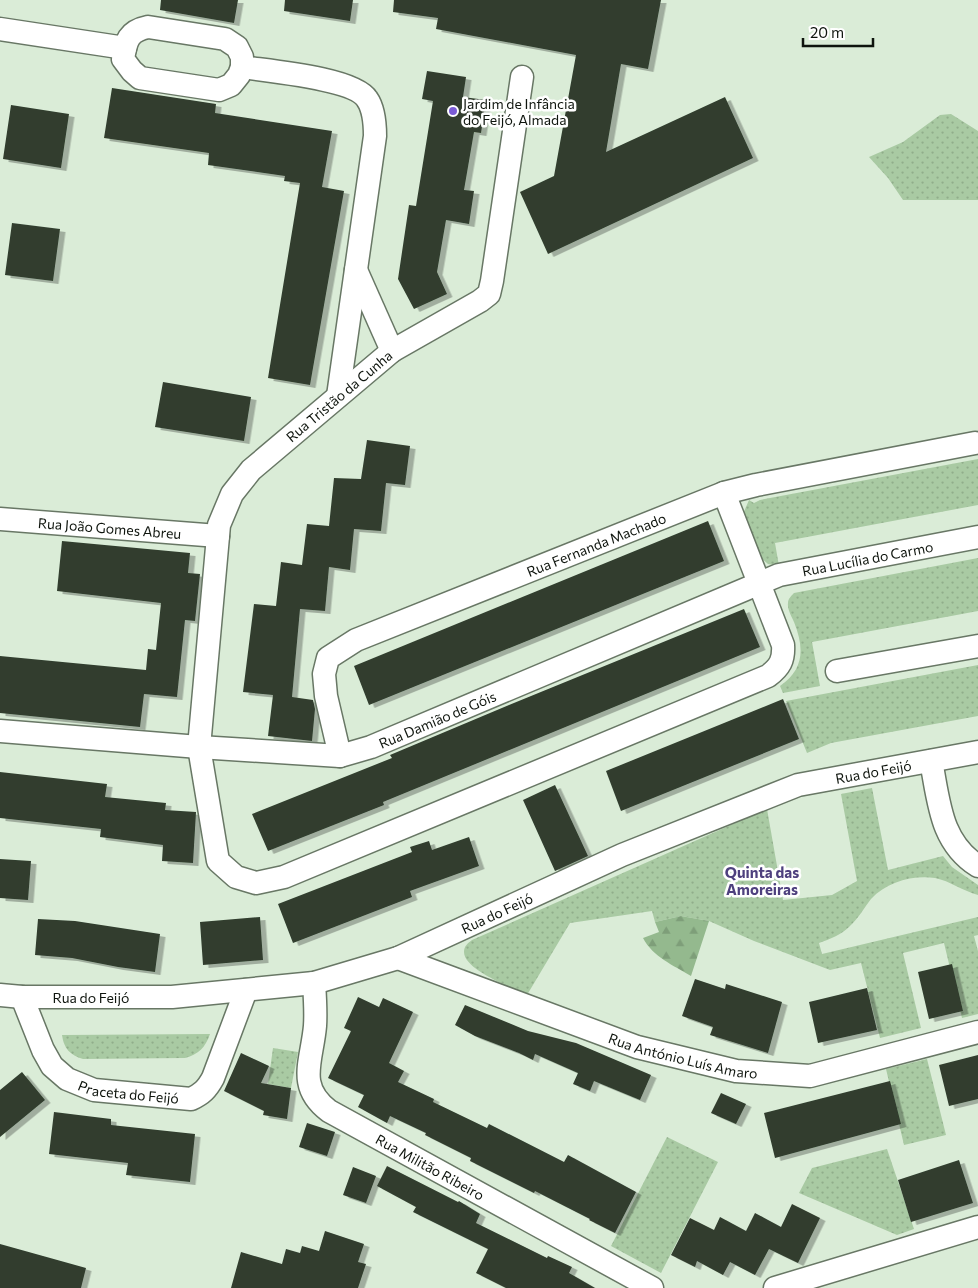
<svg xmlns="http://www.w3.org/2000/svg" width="978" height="1288" viewBox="0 0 978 1288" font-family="Commissioner,sans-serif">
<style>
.grass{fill:url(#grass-dots)}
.forest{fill:url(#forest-firs)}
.building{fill:#303e2e;filter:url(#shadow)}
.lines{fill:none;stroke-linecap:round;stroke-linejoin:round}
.street-casing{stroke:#687765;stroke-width:25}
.street{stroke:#fff;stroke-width:22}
.poi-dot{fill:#7a5bd5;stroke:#fff;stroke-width:2}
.labels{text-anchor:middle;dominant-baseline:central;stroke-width:5;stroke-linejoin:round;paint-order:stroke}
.poi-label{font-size:14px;fill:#0e140d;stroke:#fff;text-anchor:start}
.street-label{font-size:14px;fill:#0e140d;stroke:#fff}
.neighbourhood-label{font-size:15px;font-weight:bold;fill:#4e407e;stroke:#fff}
</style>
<defs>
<pattern id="grass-dots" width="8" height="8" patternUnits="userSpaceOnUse" patternTransform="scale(1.25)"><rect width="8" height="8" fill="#a9caa3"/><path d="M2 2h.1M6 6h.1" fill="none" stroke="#90ad8b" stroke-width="1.8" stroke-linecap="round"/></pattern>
<pattern id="forest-firs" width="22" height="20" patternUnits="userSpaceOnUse" patternTransform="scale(1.25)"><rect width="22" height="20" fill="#94b98e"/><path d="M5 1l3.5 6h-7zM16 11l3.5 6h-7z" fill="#7e9e79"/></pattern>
<filter id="shadow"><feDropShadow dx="5.5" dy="3" stdDeviation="0" flood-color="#0004"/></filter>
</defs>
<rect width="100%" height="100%" fill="#daecd7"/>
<path class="grass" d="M951,114L978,131V200H903L888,178L869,157L903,142L940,115Z
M978,459V505L775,543L779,566L768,564L760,557L743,514L749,500L754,503L760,500Z
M978,558V611L812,642L820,686L783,693L780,686C805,669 804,647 794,622C792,617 787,609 788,603C788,599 791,596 794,593Z
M978,665V716L831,743L807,753L786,701Z
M872,788L888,870L943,856L952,867L978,885V895C963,891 950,881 935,878C912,875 887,882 871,899C864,908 858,919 849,927C841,935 830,939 819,943L822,954L978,917V935L974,936L978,951V1014L962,1018L944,943L903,953L921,1028L880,1038L861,963L830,970L754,941L709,921L681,916L655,922L652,911L570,923L527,995C513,988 464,970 464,952C464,946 468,943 472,940L767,809L783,900L832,895L857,881L841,794Z
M210,1034C205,1048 199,1054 185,1058L83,1059C70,1055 64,1049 62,1035Z
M273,1048L298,1052L291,1088L268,1084Z
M927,1059L946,1135L904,1145L886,1069Z
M667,1137L718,1162L661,1273L611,1246Z
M887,1149L914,1229L897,1235L799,1193L812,1168Z"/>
<path class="forest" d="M681,916L709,921L691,976C673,965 653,957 643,938L659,932L655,922Z"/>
<path class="building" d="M161,0H238L234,23L160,10Z
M285,0H353L350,21L284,11Z
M394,0H661L648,69L621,64L606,152L725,97L753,158L548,254L520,192L554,176L576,55L436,29L438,18L393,12Z
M427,71L466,77L463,97L486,100L481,133L474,132L464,190L474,191L469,224L446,220L437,272L447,294L414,309L398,279L409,205L416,206L433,101L422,99Z
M112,88L216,104L215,113L332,131L322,187L344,191L310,385L268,378L300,183L284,181L285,176L208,165L209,153L104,138Z
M11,105L69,114L61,168L3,159Z
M12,223L60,229L53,281L5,275Z
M163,382L251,397L244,441L155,427Z
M367,440L410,446L405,485L386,483L381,531L354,529L350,570L329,567L325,611L300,609L292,697L313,700L315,709L312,741L268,736L273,695L243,692L254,604L276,606L281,562L302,565L307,524L329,526L334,478L361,479Z
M708,521L724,561L369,705L354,666Z
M62,541L190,553L188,573L200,574L195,621L185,620L177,697L144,694L140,727L0,713V656L146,670L148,649L156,650L161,603L57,591Z
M744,609L760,647L383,802L384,805L268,851L252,814L392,758L390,755L509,705Z
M783,699L799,739L621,811L606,771Z
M0,772L107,784L105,797L166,803L165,810L196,812L193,863L162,861L163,845L100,837L101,829L0,818Z
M555,785L588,856L555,871L523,800Z
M469,837L479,866L410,891L412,897L293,943L278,904L412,852L410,847L429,841L432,850Z
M0,859L31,861L28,900L0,898Z
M260,917L263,960L203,965L200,922Z
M38,919L75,921L160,934L155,972L118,967L72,958L35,955Z
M952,964L963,1011L929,1019L918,972Z
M695,979L725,989L726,984L782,1002L768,1053L710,1035L713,1027L682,1016Z
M867,988L877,1030L818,1043L809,1002Z
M358,997L379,1007L383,998L413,1012L389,1063L404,1071L398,1082L434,1099L433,1102L487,1128L489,1124L564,1162L568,1155L636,1192L615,1233L589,1220L590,1219L535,1191L534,1193L470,1161L471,1158L425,1135L426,1133L390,1116L387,1123L358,1107L364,1095L328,1078L351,1031L344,1028Z
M465,1005L528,1031L576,1043L651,1075L640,1100L594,1081L590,1091L573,1084L578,1073L535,1054L533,1060L519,1053L475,1036L455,1025Z
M241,1053L269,1066L261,1083L291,1088L287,1119L263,1115L264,1111L224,1091Z
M978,1055V1099L949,1106L939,1065Z
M22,1072L45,1100L0,1137V1090Z
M890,1081L901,1124L775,1158L764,1113Z
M721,1093L746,1104L736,1124L711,1113Z
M54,1112L111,1119V1125L195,1134L190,1182L126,1175L128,1163L49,1154Z
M307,1123L335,1132L327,1156L299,1147Z
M959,1160L973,1203L911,1222L898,1180Z
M387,1166L458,1202L459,1201L480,1214L476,1223L547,1258L548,1256L572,1267L569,1273L595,1288H506L476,1273L488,1249L413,1212L416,1207L377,1186Z
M353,1167L376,1176L366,1203L343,1195Z
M792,1204L820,1218L798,1263L769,1249L755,1275L730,1262L723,1275L697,1261L695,1267L671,1255L690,1218L714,1230L720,1217L746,1231L755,1213L781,1227Z
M325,1231L364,1244L358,1262L366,1264L358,1288H231L241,1252L282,1264L286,1249L300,1253L302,1246L319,1251Z
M0,1244L86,1268L81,1288H0Z"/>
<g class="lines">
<g class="street-casing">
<g id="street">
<path d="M148,27L225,39L237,47L242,57V67L239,75L231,85L219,90L140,78L132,71L123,59C126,41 128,31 148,27Z"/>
<path d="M0,29L125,48"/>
<path d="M242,67C268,71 354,78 367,99C374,109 375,125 375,136L338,396"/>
<path d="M522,77L492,281L489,294L480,301L392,351L251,470L232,494L219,525L199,747L218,861L236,877L256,883L284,877L768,676C780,667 784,660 783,645L724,493"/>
<path d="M356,270L392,351"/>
<path id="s1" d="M0,519L218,536"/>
<path d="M837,671L978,646"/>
<path id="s2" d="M0,731L199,747L340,756L371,747L779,575L978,537"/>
<path id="s3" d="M340,756L326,696L324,674L328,658L356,640L724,493L756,485L975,443"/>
<path d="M931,761C939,801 940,842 978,866"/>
<path id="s4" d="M398,958L637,1047L736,1071L810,1076L978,1032"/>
<path id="s5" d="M314,983C315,998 316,1012 315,1026C312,1061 296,1086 329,1111L652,1288"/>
<path id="s6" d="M0,995L22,997H172L314,983L398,958L622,855L798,785L978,752"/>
<path id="s7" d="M22,997L43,1050L52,1066L67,1079L94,1090L191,1099C202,1094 207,1089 213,1078L246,990"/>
<path d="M775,1288L978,1227"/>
</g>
</g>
<use href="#street" class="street"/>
</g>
<circle class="poi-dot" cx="453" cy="111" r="5"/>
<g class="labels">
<g class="poi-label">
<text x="463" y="103">Jardim de Infância<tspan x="463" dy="16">do Feijó, Almada</tspan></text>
</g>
<g class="street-label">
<text transform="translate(339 396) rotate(-40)">Rua Tristão da Cunha</text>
<text stroke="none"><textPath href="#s1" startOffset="110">Rua João Gomes Abreu</textPath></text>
<text stroke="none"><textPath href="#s3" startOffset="392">Rua Fernanda Machado</textPath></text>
<text stroke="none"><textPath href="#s2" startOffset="906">Rua Lucília do Carmo</textPath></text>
<text stroke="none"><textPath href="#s2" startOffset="445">Rua Damião de Góis</textPath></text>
<text stroke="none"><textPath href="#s6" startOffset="915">Rua do Feijó</textPath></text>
<text stroke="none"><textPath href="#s6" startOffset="511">Rua do Feijó</textPath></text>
<text stroke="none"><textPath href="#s6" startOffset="91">Rua do Feijó</textPath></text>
<text stroke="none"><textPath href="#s4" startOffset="302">Rua António Luís Amaro</textPath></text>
<text stroke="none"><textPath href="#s7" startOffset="159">Praceta do Feijó</textPath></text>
<text stroke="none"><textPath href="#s5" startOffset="251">Rua Militão Ribeiro</textPath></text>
</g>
<g class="neighbourhood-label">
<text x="762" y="872">Quinta das<tspan x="762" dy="17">Amoreiras</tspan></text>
</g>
</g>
<path d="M803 38v8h70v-8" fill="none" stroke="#0e140d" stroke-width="2.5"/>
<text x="810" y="38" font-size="15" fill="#0e140d" stroke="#ffffff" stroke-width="4" paint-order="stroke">20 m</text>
</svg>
